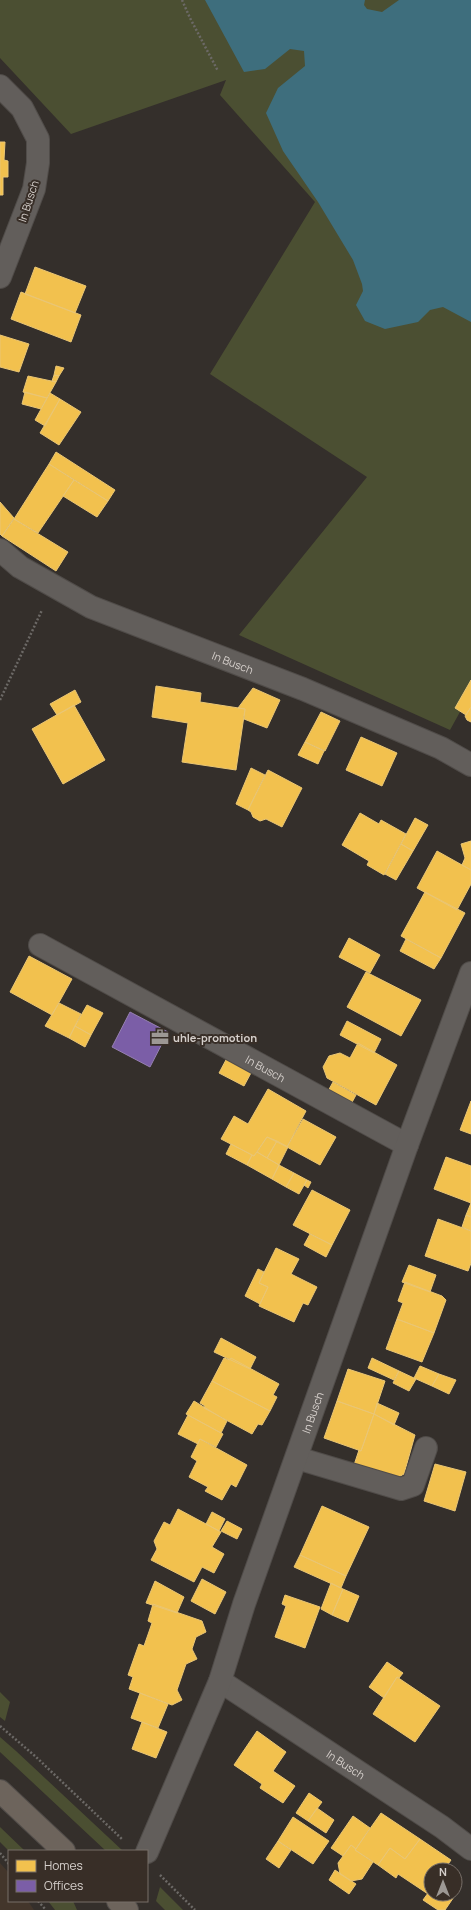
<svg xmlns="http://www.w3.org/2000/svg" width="471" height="1910" viewBox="0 0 471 1910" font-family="Manrope,sans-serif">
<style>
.built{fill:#43362b}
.green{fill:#4b4f32}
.water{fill:#3e6e7d}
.homes{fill:#f2c14e;stroke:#eac674}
.offices{fill:#7b5ea7;stroke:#9680b2}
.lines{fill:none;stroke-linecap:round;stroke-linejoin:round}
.minor-casing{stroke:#504c49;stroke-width:24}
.major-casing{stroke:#504c49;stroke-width:24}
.path{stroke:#6c6966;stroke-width:2.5;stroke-dasharray:2 2;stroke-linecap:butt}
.minor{stroke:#625e5b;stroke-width:22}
.major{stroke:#6d645c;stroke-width:22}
.labels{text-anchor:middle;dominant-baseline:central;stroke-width:4;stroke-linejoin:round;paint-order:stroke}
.street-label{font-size:11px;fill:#d6d0cc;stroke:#382e27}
.poi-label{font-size:11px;font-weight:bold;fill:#d6d0cc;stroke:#382e27;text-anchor:start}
</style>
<rect width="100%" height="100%" fill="#342f2b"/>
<path class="built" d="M0,1863L9,1873V1901H28L34,1910H0Z"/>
<path class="green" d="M0,0H471V692L450,730L239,635L367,477L210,374L315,202L220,95L226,80L71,134L0,58Z
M0,1692L10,1702L5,1721L0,1717Z
M0,1737L16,1751L123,1851H106L0,1752Z
M0,1827L25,1851H9L0,1842Z
M160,1887L183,1910H165L156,1901Z
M48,1901H73L77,1910H55Z"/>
<path class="water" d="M205,0H365L364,5L367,9L382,12L399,0H471V322L443,307L430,310L418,322L385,329L365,321L356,305L363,291L362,284L353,260L318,202L283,151L266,113L278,88L305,66L304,51L290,49L265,69L244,72Z"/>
<path class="homes" d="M0,142H5L4,160L8,161V177H3V195H0Z
M35,267L86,286L75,313L25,294Z
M21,292L81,315L71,342L11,319Z
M0,335L29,344L19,372L0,367Z
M56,366L64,368L59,376L54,375Z
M54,375L59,376L56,382L52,381Z
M28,376L56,382L47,398L23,392Z
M25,392L47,398L41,409L22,404Z
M50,393L60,399L45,426L35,420Z
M60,399L81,412L59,445L40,433Z
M56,452L115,490L108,501L49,464Z
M49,464L74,480L38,533L14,519Z
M74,480L108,501L97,517L63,496Z
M0,502L14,518L2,536L0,534Z
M14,519L68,552L56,571L2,536Z
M471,680V707L466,715L455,708Z
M156,686L201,693L200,702L245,709L236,770L182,762L188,723L152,717Z
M253,688L280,700L267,728L244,719L245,709L238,708Z
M75,690L81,702L57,715L50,704Z
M74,705L105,760L63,784L32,729Z
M471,707V722L467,720L465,716Z
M321,712L340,721L325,751L305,742Z
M361,737L397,753L382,786L346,770Z
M305,742L324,751L318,764L298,755Z
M251,768L265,775L248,810L236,804Z
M268,770L302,788L282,827L266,819L260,821L253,817L251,812L248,810Z
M360,813L379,824L381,820L406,834L384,875L367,865L369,861L342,845Z
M415,818L428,825L413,851L401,844Z
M471,841V870L462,865L465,858L461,844Z
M401,844L413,851L396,880L385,874Z
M437,851L471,870V884L457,910L417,888Z
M425,892L465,913L441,958L401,936Z
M349,938L380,955L370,973L339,957Z
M406,939L441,958L434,969L400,951Z
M29,956L72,979L52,1015L10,992Z
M366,972L421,1000L401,1036L347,1007Z
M59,1003L81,1014L69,1038L45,1026Z
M87,1005L103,1013L91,1035L75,1026Z
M347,1021L381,1039L374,1053L340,1035Z
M75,1026L91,1035L85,1047L69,1038Z
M358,1043L397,1065L376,1105L327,1078L323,1067L329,1056L340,1053L350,1058Z
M227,1058L252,1071L244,1086L219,1073Z
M333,1082L356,1095L350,1106L327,1093Z
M268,1089L306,1111L287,1147L267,1137L254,1156L221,1139L234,1116L248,1124Z
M471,1101V1134L460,1130Z
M303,1119L336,1137L320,1165L287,1147Z
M267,1137L277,1141L267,1158L257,1152Z
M277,1141L288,1147L279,1165L267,1158Z
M231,1144L252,1155L247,1165L226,1154Z
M257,1152L279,1165L272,1179L247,1165L252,1155L254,1156Z
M446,1157L471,1166V1203L434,1189Z
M279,1165L294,1173L286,1187L272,1179Z
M294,1173L307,1180L299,1194L286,1187Z
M307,1180L311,1182L308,1188L304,1185Z
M312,1190L350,1210L332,1245L293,1225Z
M471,1203V1217L466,1215Z
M466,1215L471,1217V1231L462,1227Z
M438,1219L471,1231V1263L468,1271L425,1256Z
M310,1234L332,1245L326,1257L304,1245Z
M276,1248L299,1259L291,1274L317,1287L308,1305L303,1303L294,1322L259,1306L268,1287L259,1283Z
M409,1265L436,1275L430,1292L402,1282Z
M258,1269L264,1272L259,1283L268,1287L260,1304L245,1296Z
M405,1282L442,1296L446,1300L434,1333L397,1319L403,1303L398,1301Z
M397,1319L434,1333L422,1362L386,1349Z
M221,1338L256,1357L250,1369L214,1352Z
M224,1358L230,1360L231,1358L279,1384L273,1395L277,1397L270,1411L212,1381Z
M372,1358L399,1371L394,1380L368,1368Z
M420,1366L439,1374L432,1386L414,1378Z
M348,1369L385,1381L374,1414L337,1401Z
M399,1371L416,1379L409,1391L393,1383Z
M439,1374L456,1380L449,1394L432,1386Z
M212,1381L270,1411L262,1425L258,1424L252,1434L204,1408L205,1406L200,1403Z
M194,1401L227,1421L221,1433L186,1414Z
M337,1401L374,1414L361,1451L324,1438Z
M377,1403L399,1413L394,1425L374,1414Z
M374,1414L415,1435L404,1474L393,1480L353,1468L359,1450L361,1451Z
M188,1415L223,1434L216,1447L200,1439L198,1444L178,1434Z
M200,1439L247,1465L236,1487L231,1484L222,1500L205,1491L208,1487L189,1477L197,1461L191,1457Z
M435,1464L466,1472L455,1511L424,1501Z
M322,1506L369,1527L346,1576L300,1555Z
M178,1509L221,1532L212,1547L224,1554L214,1573L202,1567L194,1582L151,1560L157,1549L154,1541L164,1522L170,1525Z
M212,1512L225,1519L219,1531L206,1524Z
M227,1521L242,1529L237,1539L221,1531Z
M300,1555L346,1576L341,1588L294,1567Z
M202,1579L226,1592L215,1614L191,1601Z
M155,1581L184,1597L177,1613L146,1603Z
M331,1583L343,1589L332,1615L321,1609Z
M343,1589L359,1596L348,1622L332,1615Z
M285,1595L320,1607L305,1648L275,1637L286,1606L282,1604Z
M153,1604L202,1621L206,1632L196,1637L192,1649L197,1659L186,1664L177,1690L182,1700L172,1705L129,1689L133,1677L128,1675L139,1644L144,1646L152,1623L148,1621Z
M387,1662L403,1673L399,1678L397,1677L384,1698L369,1687Z
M397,1677L440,1706L415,1742L373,1714Z
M140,1693L168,1704L158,1728L131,1718Z
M142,1722L167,1732L156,1758L132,1749Z
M257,1731L286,1752L273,1771L295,1786L283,1803L260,1788L262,1784L234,1765Z
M309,1793L322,1802L308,1821L296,1813Z
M317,1808L334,1820L326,1833L308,1821Z
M381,1813L420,1839L405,1859L390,1848L378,1865L355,1850Z
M353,1816L370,1828L356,1849L351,1845L343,1856L331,1848Z
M293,1817L329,1841L313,1864L278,1841Z
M420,1839L451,1860L444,1870H431V1889L428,1894L398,1874L396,1878L378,1865L390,1848L405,1859Z
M278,1841L291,1850L279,1868L266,1859Z
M351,1845L356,1849L355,1850L373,1862L362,1879L351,1881L340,1874L338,1863Z
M335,1870L356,1884L349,1894L329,1880Z
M455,1885L460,1888L445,1910H438L423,1900L431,1889V1894H455Z"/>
<path class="offices" d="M130,1012L168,1032L150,1067L112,1047Z"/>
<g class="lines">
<g class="minor-casing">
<g id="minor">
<path d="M0,86L22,108L38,139V163L34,189L0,277"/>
<path id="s1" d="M0,550L20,567L91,607L303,689L441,748L471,765"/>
<path id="s2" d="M40,945L407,1145"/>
<path d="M297,1458L401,1489L413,1485L426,1448"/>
<path id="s3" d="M220,1681L442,1827L471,1849"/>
<path id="s4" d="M147,1852L220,1681L244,1604L407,1145L471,973"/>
</g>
</g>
<g class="major-casing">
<path id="major" d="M0,1791L64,1851
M118,1901L127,1910"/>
</g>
<path class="path" d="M182,0L190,18L218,71
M0,700L42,610
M0,1726L35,1756L123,1840
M0,1853L9,1864
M160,1875L195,1910
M38,1901L46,1910"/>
<use href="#minor" class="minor"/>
<use href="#major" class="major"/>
</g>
<defs>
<g id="office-bare" transform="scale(1.38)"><path d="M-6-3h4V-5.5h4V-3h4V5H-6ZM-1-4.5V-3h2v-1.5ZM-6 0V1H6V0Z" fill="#9d9894" stroke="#382e27" stroke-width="2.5" paint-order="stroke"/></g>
</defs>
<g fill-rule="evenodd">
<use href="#office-bare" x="160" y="1037"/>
</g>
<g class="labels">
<g class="street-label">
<text transform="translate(28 201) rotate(-72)">In Busch</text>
<text stroke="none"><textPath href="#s1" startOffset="260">In Busch</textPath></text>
<text stroke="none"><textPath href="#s2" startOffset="257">In Busch</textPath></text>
<text stroke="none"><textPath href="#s4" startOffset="470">In Busch</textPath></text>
<text stroke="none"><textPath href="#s3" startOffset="151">In Busch</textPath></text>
</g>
<g class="poi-label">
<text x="173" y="1037">uhle-promotion</text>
</g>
</g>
<rect x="8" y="1850" width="140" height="52" fill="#382e27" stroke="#776f69"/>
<rect x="16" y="1860" width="20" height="12" fill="#f2c14e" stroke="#776f69"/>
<text x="44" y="1870" font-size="12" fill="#d6d0cc">Homes</text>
<rect x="16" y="1880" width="20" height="12" fill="#7b5ea7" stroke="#776f69"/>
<text x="44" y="1890" font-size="12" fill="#d6d0cc">Offices</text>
<g transform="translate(443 1882)"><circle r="19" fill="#382e27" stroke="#776f69"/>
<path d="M0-3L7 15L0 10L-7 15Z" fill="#9d9894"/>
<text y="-6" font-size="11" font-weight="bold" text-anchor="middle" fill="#d6d0cc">N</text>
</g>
</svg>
